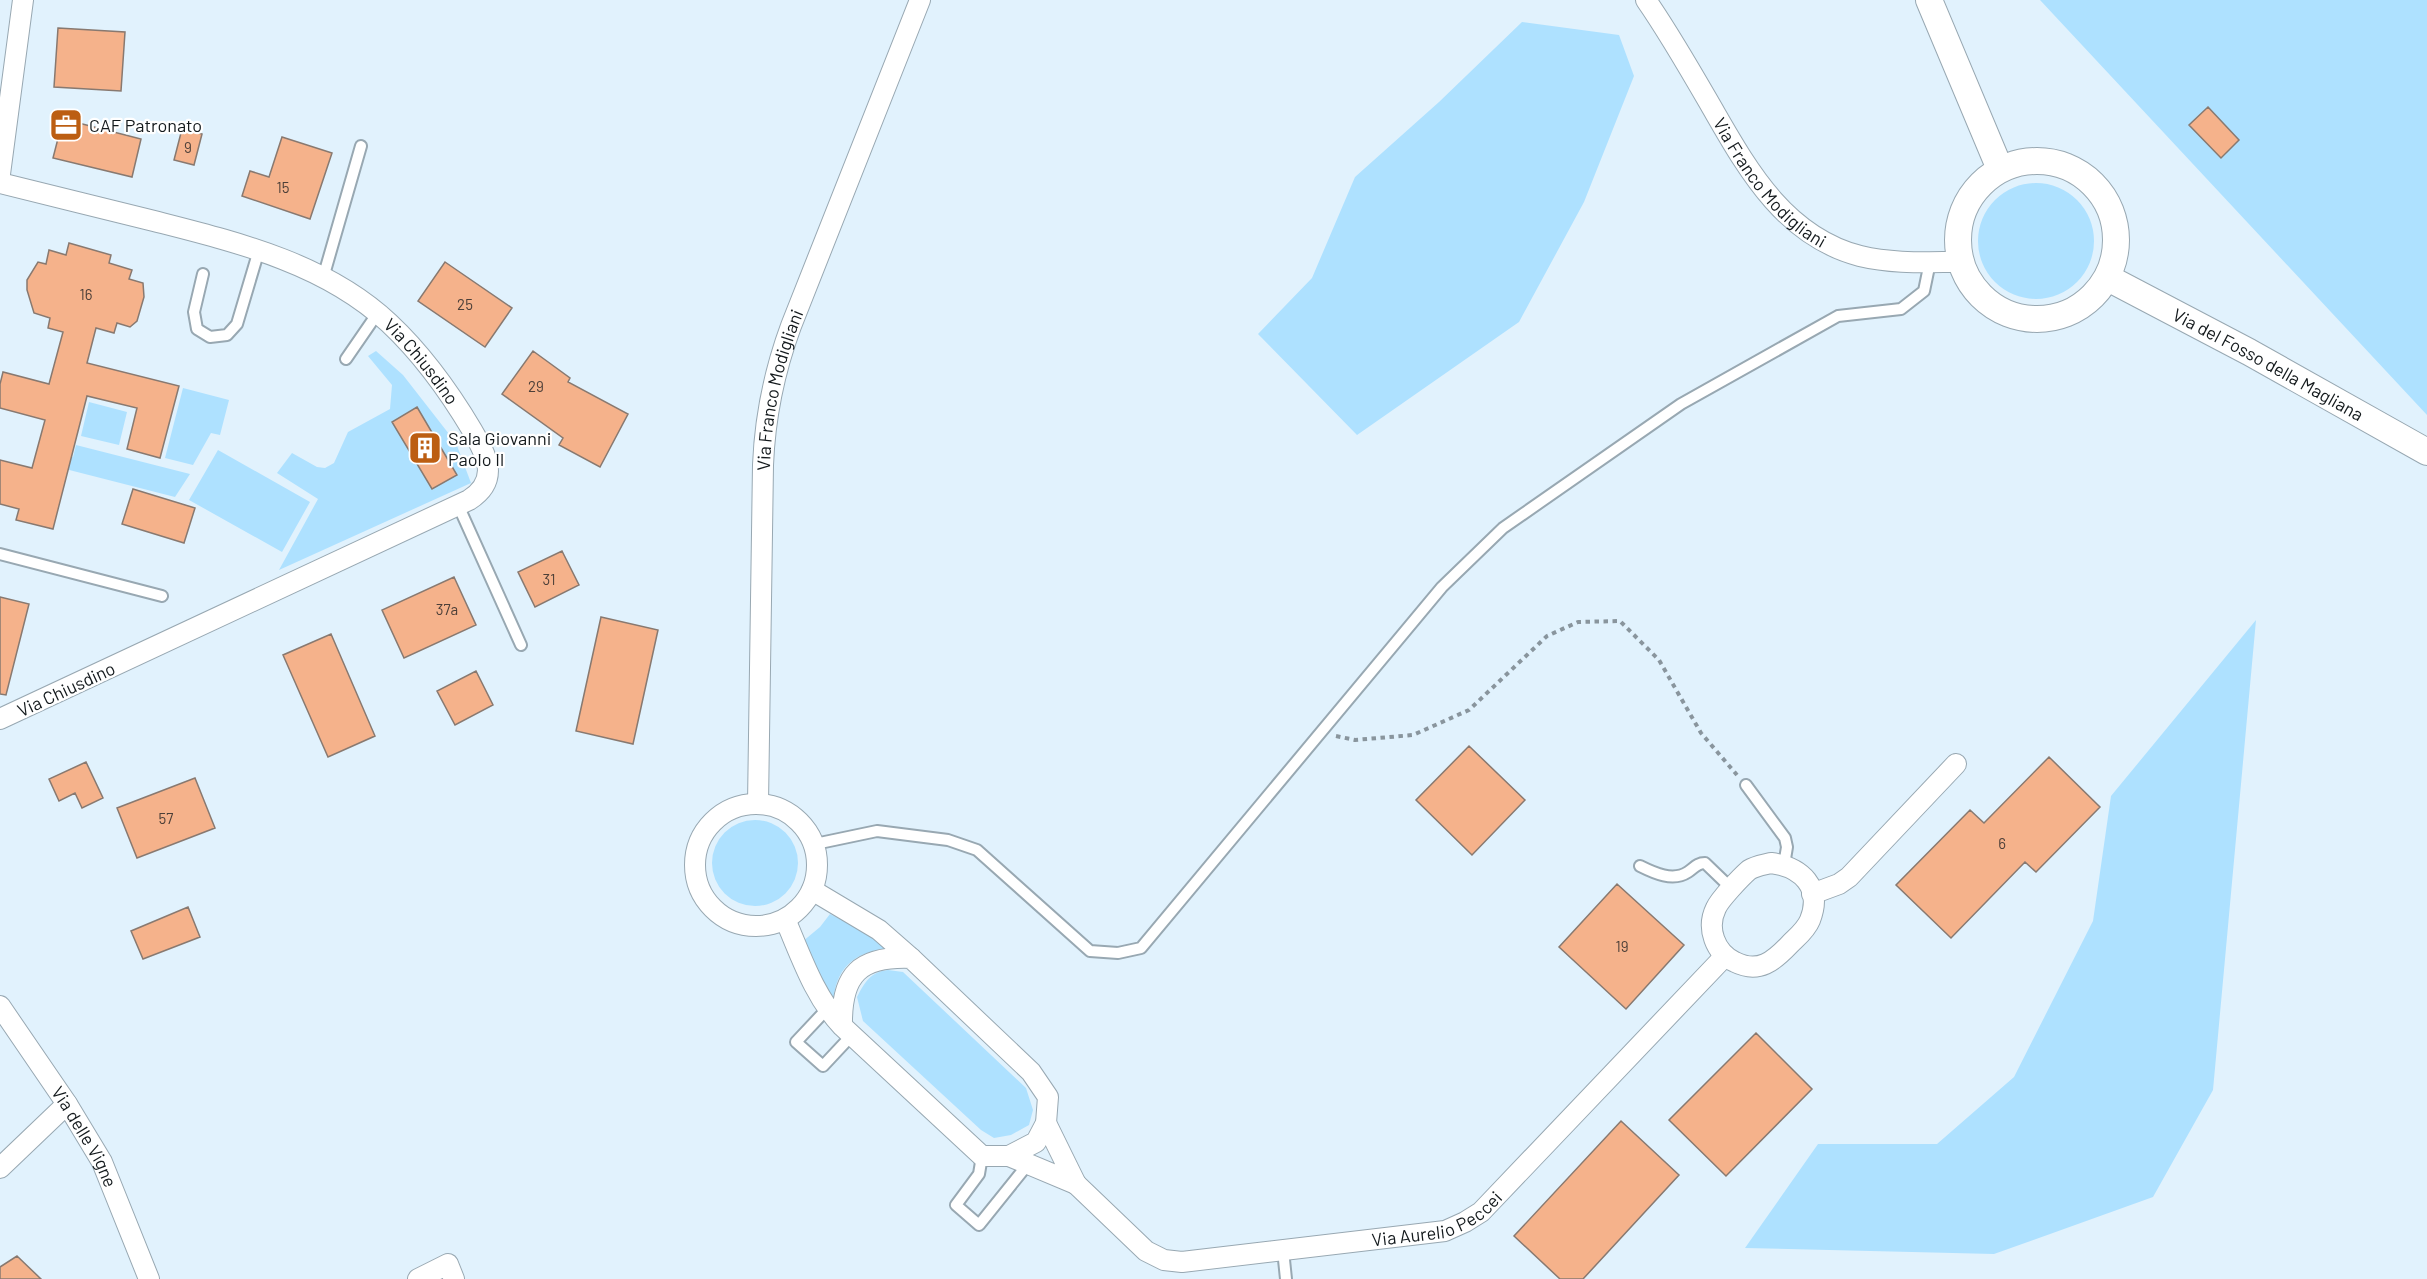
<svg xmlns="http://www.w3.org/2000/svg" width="2427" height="1279" viewBox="0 0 2427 1279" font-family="Barlow,sans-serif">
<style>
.green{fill:#aee1ff}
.building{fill:#f5b28b;stroke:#887970;stroke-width:1.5}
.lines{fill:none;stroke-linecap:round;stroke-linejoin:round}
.service-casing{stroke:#98a8b2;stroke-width:14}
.minor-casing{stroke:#98a8b2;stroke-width:22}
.tertiary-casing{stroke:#98a8b2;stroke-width:28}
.path{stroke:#89959d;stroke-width:4;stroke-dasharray:4.5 4.5;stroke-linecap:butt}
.service{stroke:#fff;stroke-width:10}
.minor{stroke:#fff;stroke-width:20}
.tertiary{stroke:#fff;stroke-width:26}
.labels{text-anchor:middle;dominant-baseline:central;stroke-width:4.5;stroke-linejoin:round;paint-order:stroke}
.number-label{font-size:15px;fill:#4c3f38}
.poi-label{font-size:18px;fill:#13191c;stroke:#fff;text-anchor:start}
.street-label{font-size:18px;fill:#13191c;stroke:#fff}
</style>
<rect width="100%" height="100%" fill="#e1f2fd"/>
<path class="green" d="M2040,0H2427V415Z
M1522,22L1619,35L1634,76L1584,202L1519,322L1357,435L1258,334L1312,278L1355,177L1439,102Z
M1978 241a58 58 0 1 1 116 0a58 58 0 1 1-116 0Z
M376,351L403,375L456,443L471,483L279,570L318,499L277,473L292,453L317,467L325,468L334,463L348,432L390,409L392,385L368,356Z
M183,388L229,400L220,435L211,433L193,465L165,458Z
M89,402L127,412L119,445L81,436Z
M76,445L190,474L175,497L38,462L41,449L73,457Z
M218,450L310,502L282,552L189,500Z
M2256,620L2213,1090L2153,1197L1994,1254L1745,1248L1818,1144H1937L2014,1077L2093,921L2111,796Z
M712 863a43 43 0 1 1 86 0a43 43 0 1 1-86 0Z
M830,914L870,934L890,948C853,952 835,968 833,1005L802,942L820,927Z
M888,970L903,972L1026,1088L1033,1110L1029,1125L1011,1135L994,1138L981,1130L863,1021L857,997C865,982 870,972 888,970Z"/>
<path class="building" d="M58,28L125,32L121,91L54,87Z
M2208,107L2239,140L2221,158L2189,125Z
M63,119L141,139L132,177L53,158Z
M182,129L202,134L194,165L174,160Z
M282,137L332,153L310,219L242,196L250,171L269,177Z
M69,243L111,255L109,263L132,270L129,279L143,283L144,297L137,321L130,327L117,323L114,333L96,328L87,363L179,386L160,458L127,449L137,408L87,396L53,529L16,520L19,509L0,504V460L32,468L45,420L0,408V384L3,372L49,384L63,332L48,328L50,318L34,313L27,290V280L38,262L46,264L49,250L66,255Z
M445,262L512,308L485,347L418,301Z
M533,351L570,378L568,382L628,414L600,467L559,445L563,438L502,394Z
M417,407L457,475L432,489L392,422Z
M133,489L195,508L184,543L122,524Z
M562,551L579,585L535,607L518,572Z
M454,577L476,625L404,658L382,610Z
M0,597L29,604L6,695L0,694Z
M601,617L658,630L633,744L576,731Z
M331,634L375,736L328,757L283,655Z
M476,671L493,705L455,725L437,691Z
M1469,746L1525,800L1472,855L1416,800Z
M2049,757L2100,807L2036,872L2025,862L1951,938L1896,885L1970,810L1984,823Z
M86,762L103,798L82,808L75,793L59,801L49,779Z
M195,778L215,828L137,858L117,808Z
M1617,884L1684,945L1626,1009L1559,947Z
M188,907L200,937L143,959L131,931Z
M1756,1033L1812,1089L1726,1176L1669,1120Z
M1621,1121L1679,1175L1583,1279H1560L1514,1236Z
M17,1256L41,1279H0V1267Z"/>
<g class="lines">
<g class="service-casing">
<path id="service" d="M203,274L194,312L197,329L210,337L227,335L237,324L259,250
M323,278L361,146
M346,359L377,314
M458,505L521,645
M0,554L162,596
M1746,785L1785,838L1787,847L1784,865
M815,844L877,831L948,840L977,850L1090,951L1118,953L1141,948L1442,587L1503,528L1681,404L1838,316L1901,309L1924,291L1930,262
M1640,866C1654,873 1673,882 1688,872C1694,868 1697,863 1705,863L1732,889
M827,1009L796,1042L823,1066L852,1035
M982,1156L979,1174L956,1205L979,1225L1028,1164
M1283,1250L1286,1279"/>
</g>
<g class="minor-casing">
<g id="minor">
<path id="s1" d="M1646,0C1671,36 1693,75 1715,113C1750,174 1787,237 1860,256C1893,264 1927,262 1960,262"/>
<path d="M0,174L23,0"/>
<path id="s2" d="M0,183C51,196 103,208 154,221C236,242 325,263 389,323C421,353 450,393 472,430C487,456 500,480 469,500L0,719"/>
<circle cx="756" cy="865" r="61"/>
<path id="s3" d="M758,804L763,465C765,416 774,372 791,326L920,0"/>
<path d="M1771,863C1801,867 1823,887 1810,920C1806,930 1797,937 1790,944C1774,961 1759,974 1735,962C1715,953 1706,928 1716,908C1720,899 1741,877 1749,870C1755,866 1763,865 1771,863Z"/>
<path d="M812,890L879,930L911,958"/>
<path d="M1812,894L1839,884L1849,877L1956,764"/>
<path d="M785,919C801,956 814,996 842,1026L982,1156H1009L1036,1142L1046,1123L1048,1097L1031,1072L911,958C860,956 841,974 842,1026"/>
<path id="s4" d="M0,1006L67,1104L102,1162L149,1279"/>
<path d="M1009,1156L1076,1184L1046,1123"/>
<path d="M0,1168L67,1104"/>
<path id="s5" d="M1076,1184L1146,1251L1164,1260L1182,1262L1445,1231L1465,1222L1481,1212L1725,956"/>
<path d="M418,1279L448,1264L454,1279"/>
</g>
</g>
<g class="tertiary-casing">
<g id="tertiary">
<path d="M1929,0L2000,169"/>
<circle cx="2037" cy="240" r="79"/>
<path id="s6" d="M2108,278L2249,352L2427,452"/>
</g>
</g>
<path class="path" d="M1336,736L1355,740L1413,735L1469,710L1547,636L1578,622L1620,621L1659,660L1701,733L1737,775"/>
<use href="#service" class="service"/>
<use href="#minor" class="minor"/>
<use href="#tertiary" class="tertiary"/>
</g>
<defs>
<g id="office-square" transform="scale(1.725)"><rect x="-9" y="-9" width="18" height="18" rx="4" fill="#bc5e12" stroke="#fff"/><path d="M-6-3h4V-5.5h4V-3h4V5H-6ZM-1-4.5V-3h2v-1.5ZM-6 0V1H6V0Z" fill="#fff"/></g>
<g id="building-square" transform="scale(1.725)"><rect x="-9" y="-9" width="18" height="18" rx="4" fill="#bc5e12" stroke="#fff"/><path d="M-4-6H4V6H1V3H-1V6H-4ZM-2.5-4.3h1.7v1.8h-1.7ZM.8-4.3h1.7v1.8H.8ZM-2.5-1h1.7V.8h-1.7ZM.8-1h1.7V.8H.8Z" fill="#fff"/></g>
</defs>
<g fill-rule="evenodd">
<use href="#office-square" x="66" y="125"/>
<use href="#building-square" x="425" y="448"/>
</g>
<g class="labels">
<g class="number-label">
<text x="188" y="147">9</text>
<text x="283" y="187">15</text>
<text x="86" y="294">16</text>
<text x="465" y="304">25</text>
<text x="536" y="386">29</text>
<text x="549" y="579">31</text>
<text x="447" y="609">37a</text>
<text x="166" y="818">57</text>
<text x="2002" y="843">6</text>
<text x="1622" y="946">19</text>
</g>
<g class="poi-label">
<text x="89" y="125">CAF Patronato</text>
<text x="448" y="438">Sala Giovanni<tspan x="448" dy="21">Paolo II</tspan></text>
</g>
<g class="street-label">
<text stroke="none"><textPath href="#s1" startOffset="222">Via Franco Modigliani</textPath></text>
<text stroke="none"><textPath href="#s2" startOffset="468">Via Chiusdino</textPath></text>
<text stroke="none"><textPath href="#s6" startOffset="182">Via del Fosso della Magliana</textPath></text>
<text stroke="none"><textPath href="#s3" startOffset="416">Via Franco Modigliani</textPath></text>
<text transform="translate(66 689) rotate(-25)">Via Chiusdino</text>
<text stroke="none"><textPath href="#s4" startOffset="156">Via delle Vigne</textPath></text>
<text stroke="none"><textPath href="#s5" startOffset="396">Via Aurelio Peccei</textPath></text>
</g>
</g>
</svg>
